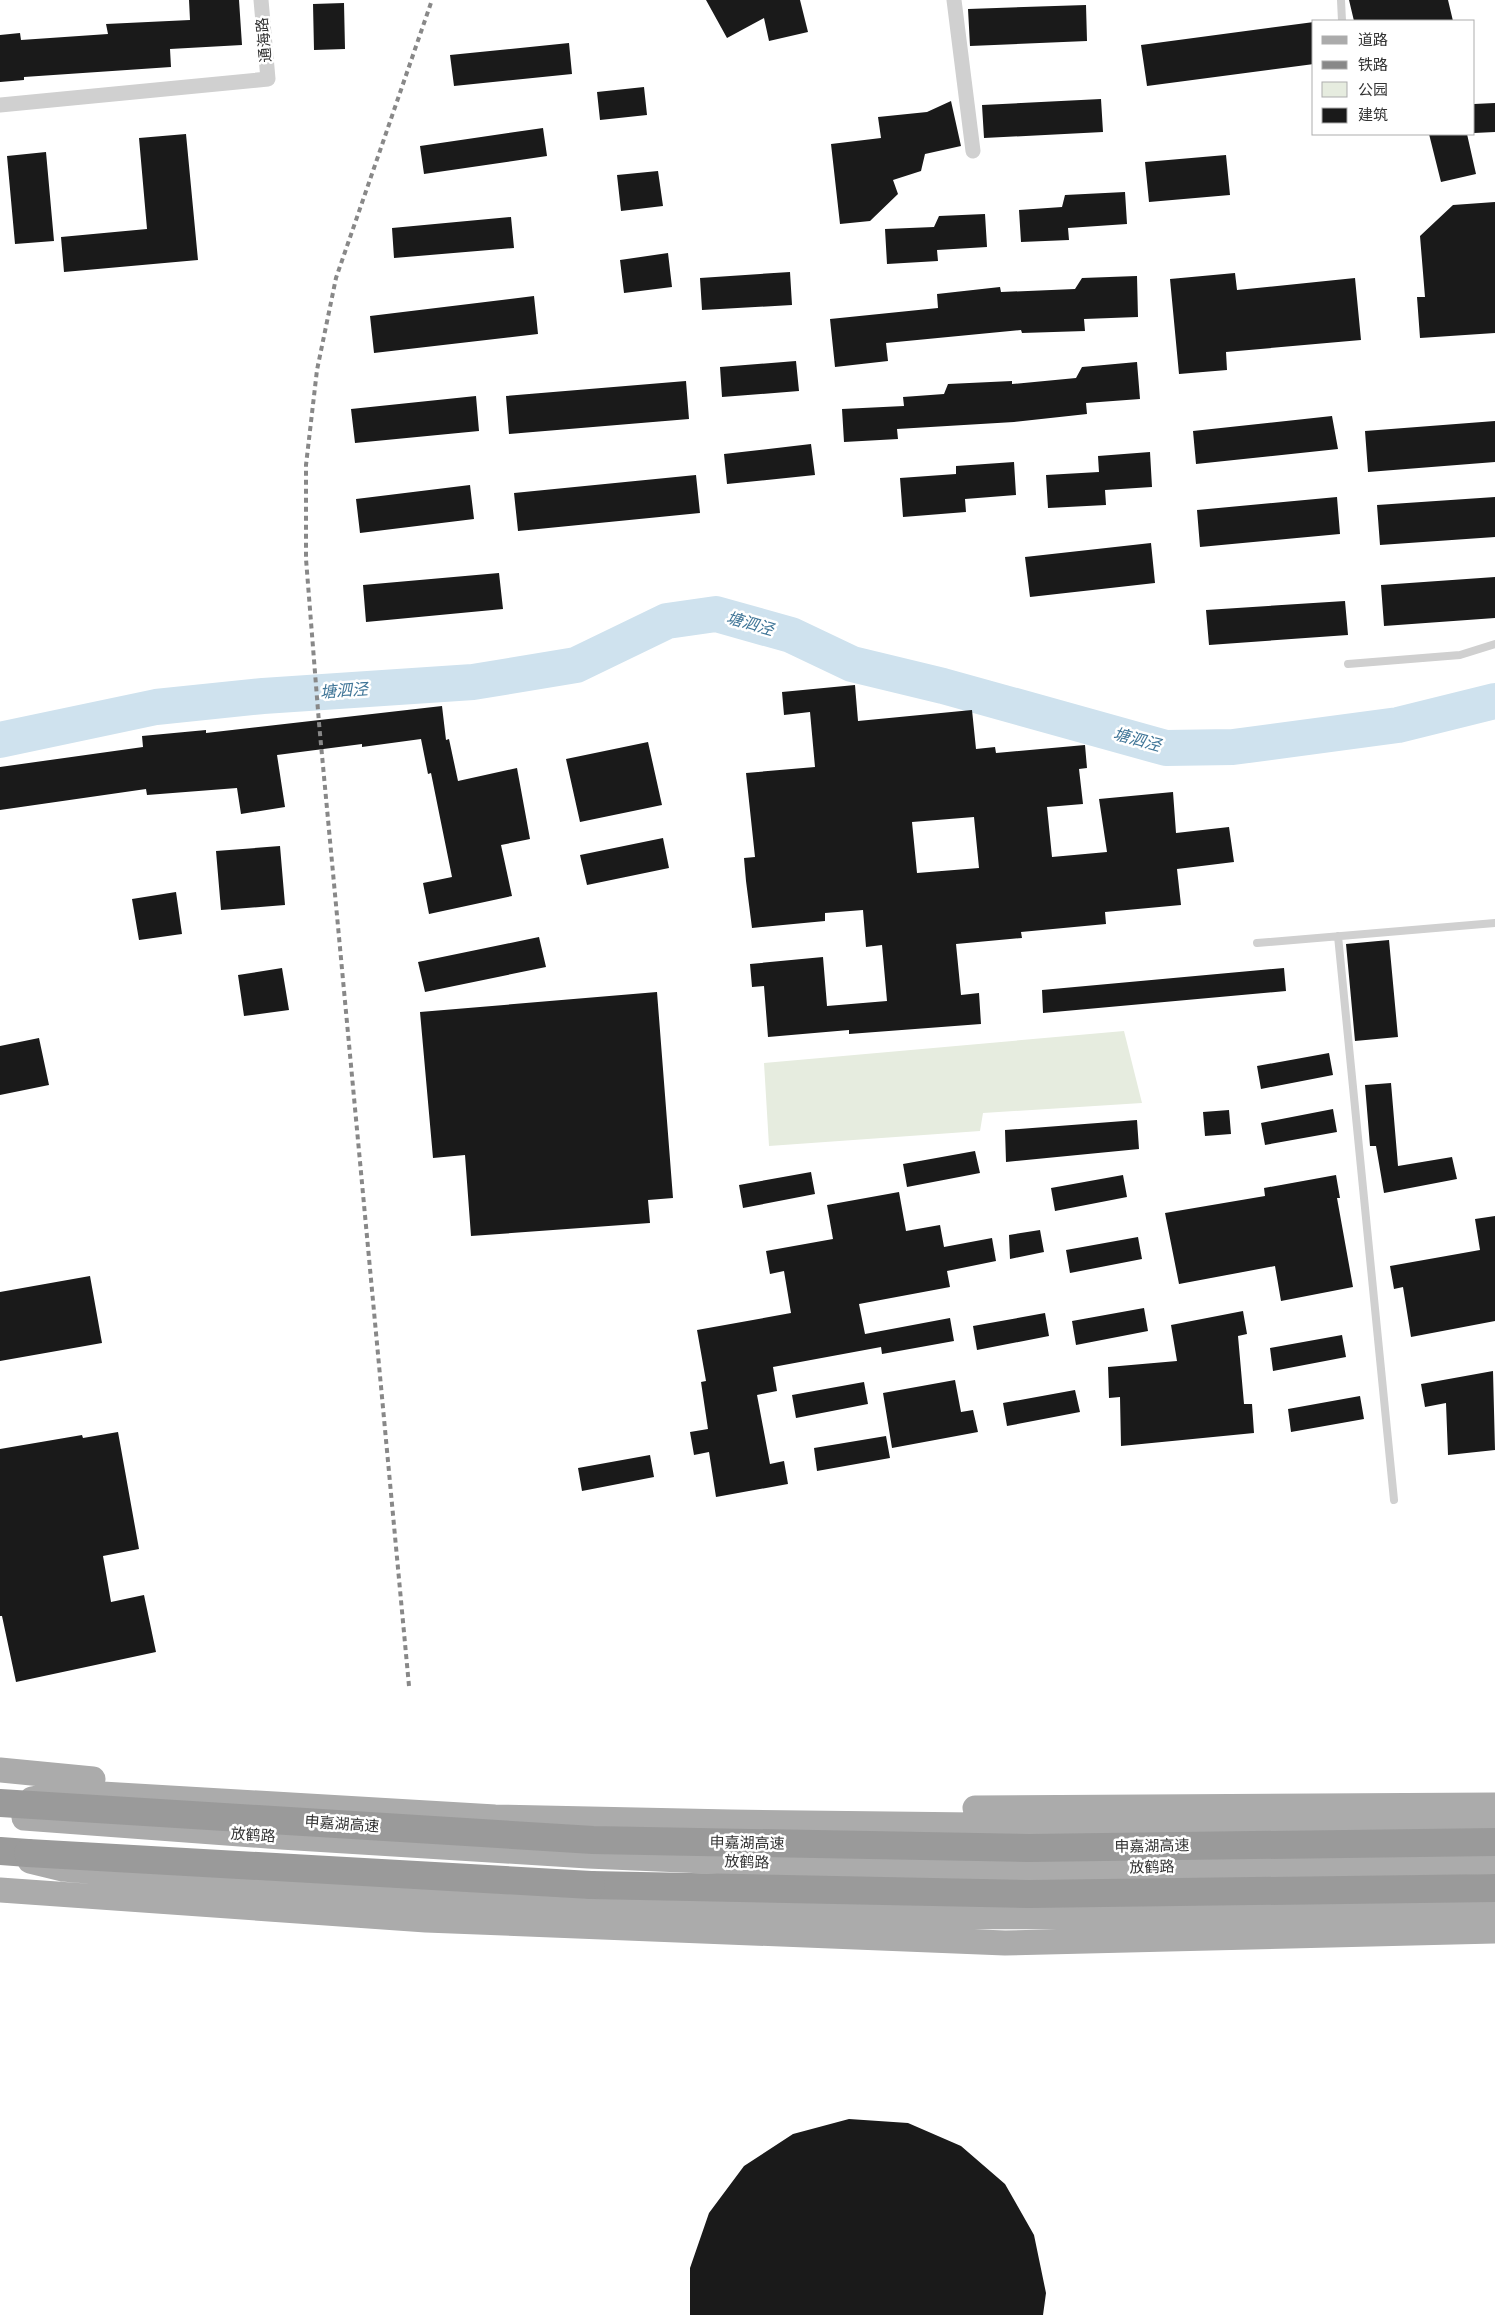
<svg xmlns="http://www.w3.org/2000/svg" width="1495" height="2315" viewBox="0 0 1495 2315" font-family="'Nunito Sans','Noto Sans SC',sans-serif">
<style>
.green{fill:#e6ecdf}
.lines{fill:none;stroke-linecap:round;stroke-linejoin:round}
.river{stroke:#cfe2ee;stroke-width:36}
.building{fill:#1a1a1a;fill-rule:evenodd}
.service{stroke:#d0d0d0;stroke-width:8}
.minor{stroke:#d0d0d0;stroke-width:15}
.primary{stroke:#ababab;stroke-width:25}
.motorway{stroke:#9a9a9a;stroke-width:28}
.rail{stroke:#888;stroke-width:4;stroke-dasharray:5 4;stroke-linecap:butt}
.motorway-bridge{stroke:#9a9a9a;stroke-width:28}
.labels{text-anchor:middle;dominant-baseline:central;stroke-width:5;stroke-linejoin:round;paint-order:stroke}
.street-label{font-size:15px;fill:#333;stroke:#fff}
.water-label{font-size:16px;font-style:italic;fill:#3f7597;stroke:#fff}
</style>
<rect width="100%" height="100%" fill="#fff"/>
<path class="green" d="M1124,1031L1142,1103L983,1113L980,1131L769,1146L764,1063Z"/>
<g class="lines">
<path class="river" d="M0,740L156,707L263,696L473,682L576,665L667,621L716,614L791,635L852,664L943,686L1166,748L1233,747L1398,725L1495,701"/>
</g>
<path class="building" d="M189,0H239L242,45L170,49L171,67L24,77V80L0,82V35L20,33L21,40L108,34L106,24L190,20Z
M706,0H800L808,32L769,41L764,18L727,38Z
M1349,0H1448L1453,21H1354Z
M344,3L345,49L314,50L313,4Z
M1086,5L1087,41L970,46L968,9Z
M1314,22V64L1147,86L1141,45Z
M569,43L572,74L454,86L450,55Z
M644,87L647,115L600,120L597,92Z
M1101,99L1103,132L984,138L982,105Z
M951,101L961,146L925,154L921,171L893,180L898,194L870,221L840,224L831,144L881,138L878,117L927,112Z
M1495,103V132L1474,133V104Z
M543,128L547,156L424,174L420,146Z
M186,134L198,260L64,272L61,237L147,229L139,138Z
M1429,134H1467L1476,174L1441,182Z
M46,152L54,241L15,244L7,156Z
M1226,155L1230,195L1149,202L1145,162Z
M658,171L663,206L621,211L617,175Z
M1125,192L1127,224L1068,228L1069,240L1021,242L1019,210L1062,207L1065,195Z
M1495,202V333L1420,338L1417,297H1425L1420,236L1453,205Z
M985,214L987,247L937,250L938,261L887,264L885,229L934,227L939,216Z
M511,217L514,248L394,258L392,228Z
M668,253L672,287L624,293L620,260Z
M790,272L792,305L702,310L700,278Z
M1235,273L1237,290L1355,278L1361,340L1226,352L1227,370L1179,374L1170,279Z
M1137,276L1138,317L1084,319L1085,331L1022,333L1021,330L886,343L888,361L835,367L830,319L938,308L937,294L1000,287L1001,292L1075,289L1082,278Z
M534,296L538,334L374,353L370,316Z
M796,361L799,391L722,397L720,367Z
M1137,362L1140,399L1086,403L1087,414L1014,422L897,429L898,439L844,442L842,409L904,406L903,397L944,394L948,384L1012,381V384L1076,378L1082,367Z
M686,381L689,419L509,434L506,396Z
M476,396L479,431L355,443L351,409Z
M1332,416L1338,449L1196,464L1193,431Z
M1495,421V462L1368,472L1365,431Z
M811,444L815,475L727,484L724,454Z
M1150,452L1152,487L1105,490L1106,505L1048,508L1046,475L1099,472L1098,456Z
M1014,462L1016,495L965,499L966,512L903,517L900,478L956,474V466Z
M696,475L700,513L518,531L514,493Z
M470,485L474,519L360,533L356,499Z
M1337,497L1340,534L1200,547L1197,510Z
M1495,497V537L1380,545L1377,505Z
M1151,543L1155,583L1030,597L1025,557Z
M499,573L503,609L366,622L363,585Z
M1495,577V618L1384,626L1381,585Z
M1345,601L1348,635L1209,645L1206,610Z
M855,685L858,721L972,710L976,749L995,747L996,753L1085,745L1087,768L1079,769L1083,804L1047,807L1052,857L1107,852L1099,799L1173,792L1176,833L1229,827L1234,862L1177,869L1181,905L1105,912L1106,924L1021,932L1022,938L956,944L961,995L979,993L981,1024L849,1034V1030L768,1037L764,986L752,987L750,964L823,957L827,1006L887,1001L882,945L866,947L863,910L825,913V921L752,928L746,881L744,858L755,857L746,773L815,767L810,712L784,715L782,692ZM974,817L979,868L917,873L912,822Z
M442,706L446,740L449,739L458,781L517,768L530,839L501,845L512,896L429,914L423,883L452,877L431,773L428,774L421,739L362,747V744L277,755L285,807L241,814L237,788L147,795L146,789L0,810V767L143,747L142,736L206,730V733Z
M648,742L662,805L580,822L566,759Z
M663,838L669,868L587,885L580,855Z
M280,846L285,905L221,910L216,851Z
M176,892L182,934L139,940L132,899Z
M539,937L546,967L425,992L418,962Z
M1389,940L1398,1037L1355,1041L1346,944Z
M282,968L289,1010L244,1016L238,975Z
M1284,968L1286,991L1043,1013L1042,990Z
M657,992L673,1198L648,1200L650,1223L471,1236L465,1155L433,1158L420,1012Z
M39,1038L49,1085L0,1095V1046Z
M1329,1053L1333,1075L1261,1089L1257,1066Z
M1391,1083L1398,1166L1452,1157L1457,1179L1384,1193L1376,1146H1370L1365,1085Z
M1333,1109L1337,1132L1265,1145L1261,1123Z
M1229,1110L1231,1134L1205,1136L1203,1112Z
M1137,1120L1139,1149L1006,1162L1005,1130Z
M975,1151L980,1173L907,1187L903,1164Z
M811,1172L815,1194L743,1208L739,1185Z
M1123,1175L1127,1197L1055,1211L1051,1188Z
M1336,1175L1340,1198H1337L1353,1287L1281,1301L1275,1266L1179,1284L1165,1213L1265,1196L1264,1188Z
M899,1192L906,1231L940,1225L944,1247L992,1238L996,1261L947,1271L950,1287L859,1304L865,1334L950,1318L954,1341L882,1354L881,1347L773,1367L777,1391L757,1395L770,1464L784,1461L788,1484L716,1497L709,1452L694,1455L690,1432L708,1429L701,1382L706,1381L697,1330L791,1313L784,1271L770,1274L766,1251L833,1239L827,1205Z
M1495,1216V1321L1411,1337L1403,1287L1394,1289L1390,1266L1480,1250L1475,1219Z
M1040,1230L1044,1252L1010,1259L1009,1235Z
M1138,1237L1142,1259L1070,1273L1066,1250Z
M90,1276L102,1343L0,1361V1292Z
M1144,1308L1148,1331L1076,1345L1072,1321Z
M1243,1311L1247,1334L1238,1336L1244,1404H1252L1254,1433L1121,1446L1120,1397L1109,1398L1108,1367L1177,1361L1171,1325Z
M1045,1313L1049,1336L977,1350L973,1326Z
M1342,1335L1346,1357L1273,1371L1270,1348Z
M1493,1371L1495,1450L1448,1455L1446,1403L1425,1407L1421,1384Z
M955,1380L961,1412L973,1410L978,1432L892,1448L883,1393Z
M864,1382L868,1404L796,1418L792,1395Z
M1075,1390L1080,1412L1007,1426L1003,1403Z
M1360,1396L1364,1419L1291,1432L1288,1409Z
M118,1432L139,1549L103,1556L111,1602L144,1595L156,1652L16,1682L2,1616H0V1449L82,1435L83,1438Z
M886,1436L890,1458L817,1471L814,1448Z
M650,1455L654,1477L582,1491L578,1468Z
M849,2119L908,2123L961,2146L1005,2184L1034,2235L1046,2293L1043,2315H690V2268L709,2213L744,2166L793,2134Z"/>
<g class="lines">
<path class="service" d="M1341,0L1342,21
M1348,664L1460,655L1495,644
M1338,936L1394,1500
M1257,943L1495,923"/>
<path class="minor" d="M954,0L973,151
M0,105L268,79L261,0"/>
<path class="primary" d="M0,1770L93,1779
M32,1799L68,1792L495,1817L731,1822L1058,1826L1495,1822
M975,1808L1495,1805
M24,1818L281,1837L588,1856L944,1871L1495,1862
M30,1861L63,1869C185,1879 307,1893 429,1900C784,1922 1140,1919 1495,1910
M0,1890L426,1920L1005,1943L1495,1931"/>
<path class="motorway" d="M0,1851L28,1853
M591,1885L1029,1894L1495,1888"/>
<path class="rail" d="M409,1686L319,723L306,559V465L317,370L336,278L432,0"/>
<path class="motorway-bridge" d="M0,1803L593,1840L1029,1848L1495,1842
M28,1853L591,1885"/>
</g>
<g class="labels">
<g class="street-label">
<text transform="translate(264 40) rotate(-95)">通海路</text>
<text transform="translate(342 1824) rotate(4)">申嘉湖高速</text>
<text transform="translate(253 1835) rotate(4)">放鹤路</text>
<text transform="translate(747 1843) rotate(1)">申嘉湖高速</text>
<text transform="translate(1152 1846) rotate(-1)">申嘉湖高速</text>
<text transform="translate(747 1862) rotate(2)">放鹤路</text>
<text transform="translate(1152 1867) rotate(-1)">放鹤路</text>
</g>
<g class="water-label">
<text transform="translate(750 624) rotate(16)">塘泗泾</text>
<text transform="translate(344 691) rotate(-4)">塘泗泾</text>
<text transform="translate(1137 740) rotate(15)">塘泗泾</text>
</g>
</g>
<rect x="1312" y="20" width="162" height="115" fill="#ffffff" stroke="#adadad"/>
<rect x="1322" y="36" width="25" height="8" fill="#ababab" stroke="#adadad"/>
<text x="1358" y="45" font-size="15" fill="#333333">道路</text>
<rect x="1322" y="61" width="25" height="8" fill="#888888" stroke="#adadad"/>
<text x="1358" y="70" font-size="15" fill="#333333">铁路</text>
<rect x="1322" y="82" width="25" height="15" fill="#e6ecdf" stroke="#adadad"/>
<text x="1358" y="95" font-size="15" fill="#333333">公园</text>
<rect x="1322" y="108" width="25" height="15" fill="#1a1a1a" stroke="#adadad"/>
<text x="1358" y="120" font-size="15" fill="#333333">建筑</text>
</svg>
